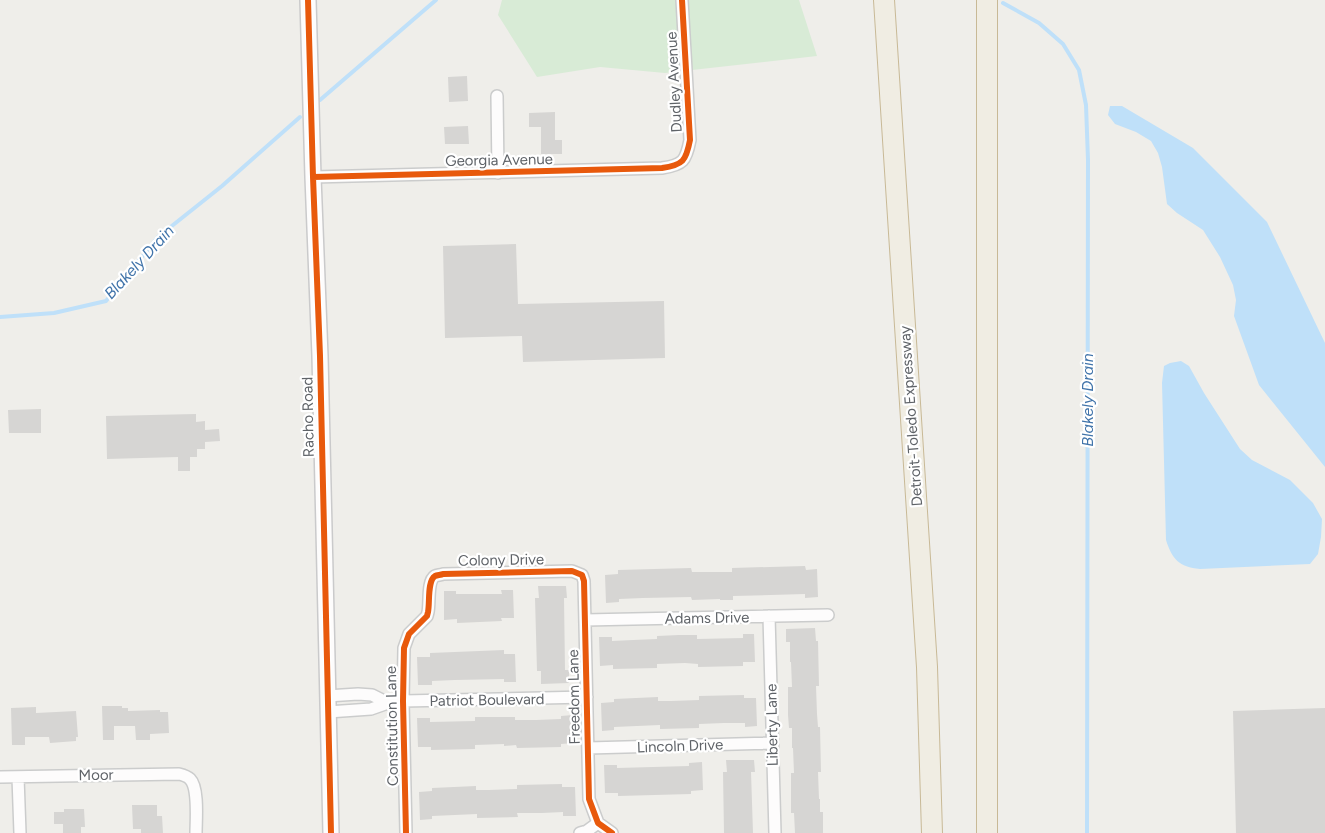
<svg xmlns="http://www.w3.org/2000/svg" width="1325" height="833" viewBox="0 0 1325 833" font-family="Figtree,sans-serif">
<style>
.green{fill:#d8ebd6}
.water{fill:#bfe0f9}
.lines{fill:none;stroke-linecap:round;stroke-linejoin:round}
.stream{stroke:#bfe0f9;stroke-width:4}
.building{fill:#d6d5d3}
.street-casing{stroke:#cbcccc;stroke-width:14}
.secondary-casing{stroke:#cacacb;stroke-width:18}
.highway-casing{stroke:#c8b996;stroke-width:22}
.street{stroke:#fdfcfc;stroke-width:11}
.secondary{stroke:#fdfcfc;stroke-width:15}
.highway{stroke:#f0ede3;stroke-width:20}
.cycleway-casing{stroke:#fff;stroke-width:9}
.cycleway{stroke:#e8590c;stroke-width:6}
.labels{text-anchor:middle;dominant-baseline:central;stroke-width:4.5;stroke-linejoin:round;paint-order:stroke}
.street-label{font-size:15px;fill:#5f6368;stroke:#fff}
.water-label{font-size:16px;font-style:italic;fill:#4174aa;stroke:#fff}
</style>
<rect width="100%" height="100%" fill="#efeeea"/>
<path class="green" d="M502,0H799L817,56L665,73L600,67L537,77L498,15Z"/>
<path class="water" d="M1110,106H1122L1193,148L1267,222L1325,343V467L1259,385L1234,316L1236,300L1233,285L1220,257L1203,230L1177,213L1167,204L1162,167L1158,153L1151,141L1136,132L1115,124L1108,115Z
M1181,361L1189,366L1204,393L1240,449L1252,460L1290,480L1313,503L1322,519L1321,537L1318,554L1310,564L1200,569C1179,567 1172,559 1166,540L1162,383L1164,366L1170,363Z"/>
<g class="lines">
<path class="stream" d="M1003,3L1039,23L1063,44L1079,70L1086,105L1088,160L1087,833
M320,100L436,0
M0,317L54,313L106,301L158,237L222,186L300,117"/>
</g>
<path class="building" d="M467,76L468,101L449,102L448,77Z
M555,112V140H562V154H541V127H529V113Z
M468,126L469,144H445L444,127Z
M516,244L518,304L664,301L665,358L523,362L522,336L445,338L443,246Z
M41,409V433H9L8,410Z
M196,414V422L205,421V430L219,429L220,441L205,442V449H197V457H190V471H178V457L107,459L106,416Z
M805,566L806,570L817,569L818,597L805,598V594L733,596V600H720V599L692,600L691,597L643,598L619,599V602L606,603L605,575L618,574V570L691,568L692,572H732V568Z
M538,586H566L567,598H564L565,670H569V683L541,684V671H537L535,598H539Z
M501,590H513L514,618H501L502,621L457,623V619L444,620V591H456V594H502Z
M815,628L816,641H818L819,686H816L817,714L818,727H820L821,772H818L819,799H820V812H823V833H795L794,813H791V773H794L793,748H792V728H789L788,715V687H792L791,662H790V642H786V629Z
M743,634H754L755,662H743V666L698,667V664L685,663L657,664V668L613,669V665L600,666L599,637H612V641L633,640L657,639V636L679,635H697V639L743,638Z
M504,650V654H515L516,682H504V679L455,680L432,681V685H418L417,657H430V653Z
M744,695V698H756L757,726L745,727V723H724L699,724V728L660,729V725L614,727V730L602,731L601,703L614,702V699L658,697V701H671L699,700V696Z
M102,706H122V708H128V711L160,710V712H168L169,733L150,734V740H136L135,726H114V740H103Z
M36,707V713L76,711L78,737H76V741L50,743L49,737H25V745H12L11,708Z
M1325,708V833H1236L1233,711Z
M573,715L574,743L561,744V747L517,748L516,745L504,746V744L475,745V749L431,750V747H418L417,718H430V722L475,721V717H515V720H536L561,719V716Z
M726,760H754L755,772H751L753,833H724L723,772H727Z
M702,762L703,790L691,791V794L618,796V793H605L604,765H617V768L689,766V763Z
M562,784V787H575L576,816H563V812L542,813H517L518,817L477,818V814L432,816V819L420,820L419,792L432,791V788L476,786V790H489L517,789V785Z
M132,805H157V816H162L163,833H141V829H133Z
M64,809H84L85,827H81V833H63V824H54V812H64Z"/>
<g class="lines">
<g class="street-casing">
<path id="street" d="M497,96L498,173
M313,177L662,168C683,165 686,161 690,140L682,0
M769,616L775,833
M585,620L828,615
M327,696L358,694L372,695L388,703
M328,712L371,709L388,703L403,701L587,697
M588,748L772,743
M0,777L179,774C183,775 187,776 190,779C199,788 196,821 196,833
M18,777L20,833
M406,833L403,701L404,648L409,634L427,616L428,612C430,603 427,581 435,576C437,575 441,575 443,574L572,571L582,575L584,581L589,799L598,823L612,833
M580,833L587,831L598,823"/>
</g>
<g class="secondary-casing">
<path id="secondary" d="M308,0L313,177L320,356L331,833"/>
</g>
<g class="highway-casing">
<path id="highway" d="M884,0L927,667L932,833
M987,833V0"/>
</g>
<use href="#street" class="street"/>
<use href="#secondary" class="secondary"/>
<use href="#highway" class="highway"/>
<g class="cycleway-casing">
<path id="cycleway" d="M308,0L313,177L320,356L331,833
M313,177L662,168C683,165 686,161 690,140L682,0
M406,833L403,701L404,648L409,634L427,616L428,612C430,603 427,581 435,576C437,575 441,575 443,574L572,571L582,575L584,581L589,799L598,823L612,833"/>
</g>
<use href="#cycleway" class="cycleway"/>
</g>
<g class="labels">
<g class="street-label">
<text transform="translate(674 82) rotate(-93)">Dudley Avenue</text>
<text transform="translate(499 160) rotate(-1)">Georgia Avenue</text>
<text transform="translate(911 416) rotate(-94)">Detroit-Toledo Expressway</text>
<text transform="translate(308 417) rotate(-91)">Racho Road</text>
<text transform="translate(501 560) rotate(-1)">Colony Drive</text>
<text transform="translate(707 618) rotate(-1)">Adams Drive</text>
<text transform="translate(574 697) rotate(-91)">Freedom Lane</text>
<text transform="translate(487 700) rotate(-1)">Patriot Boulevard</text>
<text transform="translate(772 725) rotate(-91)">Liberty Lane</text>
<text transform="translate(392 726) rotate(-91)">Constitution Lane</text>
<text transform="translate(680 746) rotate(-2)">Lincoln Drive</text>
<text transform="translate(96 775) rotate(-1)">Moor</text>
</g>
<g class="water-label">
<text transform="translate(139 262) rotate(-47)">Blakely Drain</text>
<text transform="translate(1087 400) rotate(-90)">Blakely Drain</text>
</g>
</g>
</svg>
